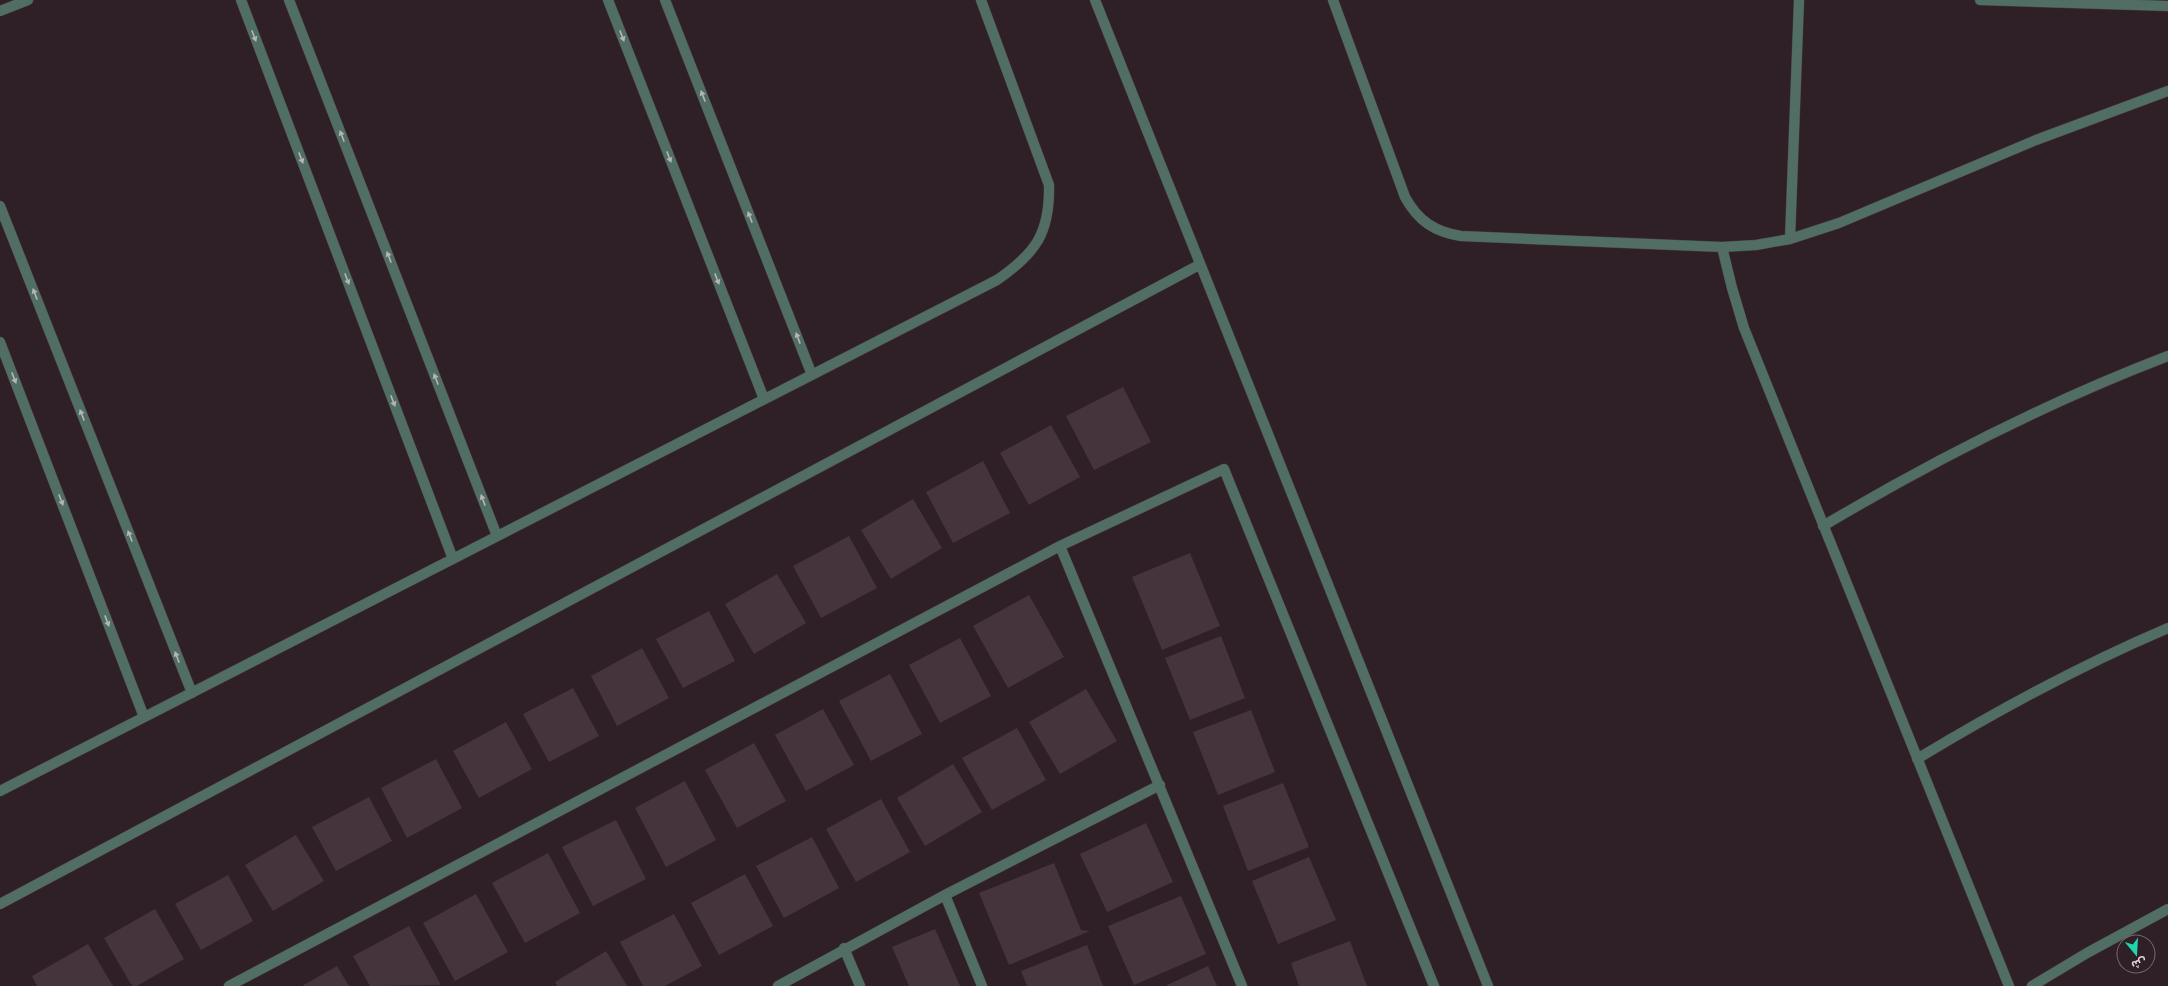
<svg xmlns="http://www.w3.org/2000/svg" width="2168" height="986" viewBox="0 0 2168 986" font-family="'Public Sans','Noto Sans Arabic',sans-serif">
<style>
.building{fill:#46343c}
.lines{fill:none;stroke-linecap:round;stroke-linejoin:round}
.minor-casing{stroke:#4b3c42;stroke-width:11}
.minor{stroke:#516e65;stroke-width:10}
.oneway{fill:#b4b5b6}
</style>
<rect width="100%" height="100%" fill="#2f1f26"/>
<path class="building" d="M1123,387L1151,442L1094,470L1066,416Z
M1051,425L1080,477L1029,505L1000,453Z
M983,461L1010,513L953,543L926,492Z
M913,499L942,548L891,579L861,530Z
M849,536L877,588L821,618L793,566Z
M1190,553L1220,626L1162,650L1132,577Z
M777,574L806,623L754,654L725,604Z
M1029,595L1064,657L1008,688L973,626Z
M709,611L735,661L683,688L656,639Z
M1221,636L1245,698L1190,720L1165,658Z
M960,638L991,696L940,723L909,665Z
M642,648L669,698L617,726L591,676Z
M890,674L922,734L871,761L839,701Z
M573,688L599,736L549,762L523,714Z
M1086,689L1117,741L1060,774L1029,722Z
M823,709L854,765L806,791L775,735Z
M1251,710L1275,772L1218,795L1193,732Z
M506,722L532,769L479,798L453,751Z
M1017,728L1046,780L992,810L962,758Z
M754,743L786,801L737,828L705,770Z
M436,759L462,808L407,838L381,788Z
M953,764L982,812L925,846L897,798Z
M685,781L716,840L666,867L635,808Z
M1283,783L1309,847L1248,871L1223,806Z
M369,797L392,841L336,871L312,827Z
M881,799L910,852L856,882L826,829Z
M616,820L646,879L593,906L562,847Z
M1146,823L1173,882L1107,912L1080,854Z
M296,835L324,881L273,911L245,865Z
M812,837L839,888L784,918L756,866Z
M548,853L580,913L525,943L492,883Z
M1309,857L1336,920L1278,944L1252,881Z
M1054,863L1081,930L1090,931L1009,965L979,893Z
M745,874L773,926L719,955L691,903Z
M228,875L253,921L201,950L175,904Z
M476,894L508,952L455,981L423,923Z
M1181,896L1206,954L1134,985L1108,926Z
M155,909L184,959L137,986H132L104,938Z
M674,914L702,966L665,986H643L620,942Z
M409,926L441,985L370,986L353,956Z
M935,929L960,986H909L892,947Z
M1350,941L1367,986H1299L1291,963Z
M88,944L113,986H37L32,976Z
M1087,945L1103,986H1027L1021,971Z
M606,951L627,986H557L555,982Z
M337,966L349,986H302Z
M1208,966L1217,986H1165Z"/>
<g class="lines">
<g class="minor-casing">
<path id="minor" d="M241,0L453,559
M289,0L497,536
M608,0L764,399
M665,0L812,375
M1095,0L1488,986
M1333,0L1405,197C1418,221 1435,232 1461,236L1722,247L1756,245L1790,239L1839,223L2036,140L2168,91
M1980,0L2168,6
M0,11L28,0
M0,206L192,693
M1790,239L1799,0
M1722,247L1732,288L1744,328L2009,986
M0,342L144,717
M1823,526C1934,460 2048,402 2168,356
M1060,546L1224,469L1434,986
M1917,759C1998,710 2081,665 2168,628
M0,791L997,280C1036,253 1050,233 1049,185L981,0
M945,895L982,986
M0,904L1199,265
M844,948L860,986
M229,986L1060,546L1242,986
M778,986L945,895L1160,785
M2032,986L2087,953L2168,909"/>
</g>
<use href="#minor" class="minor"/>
</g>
<defs><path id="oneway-solid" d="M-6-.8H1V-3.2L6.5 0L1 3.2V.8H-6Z"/></defs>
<g class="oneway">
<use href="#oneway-solid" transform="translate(254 36) rotate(69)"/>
<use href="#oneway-solid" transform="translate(622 36) rotate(69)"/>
<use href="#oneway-solid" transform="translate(703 96) rotate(-111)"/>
<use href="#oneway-solid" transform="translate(342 136) rotate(-111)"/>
<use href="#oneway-solid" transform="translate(669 157) rotate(69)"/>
<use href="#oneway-solid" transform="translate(301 158) rotate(69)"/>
<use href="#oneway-solid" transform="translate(750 217) rotate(-111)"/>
<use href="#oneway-solid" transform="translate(389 257) rotate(-111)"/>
<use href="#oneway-solid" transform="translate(347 279) rotate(69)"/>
<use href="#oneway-solid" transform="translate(717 279) rotate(69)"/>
<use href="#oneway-solid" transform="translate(35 294) rotate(-111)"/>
<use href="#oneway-solid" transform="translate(798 338) rotate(-111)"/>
<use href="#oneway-solid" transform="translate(14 378) rotate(69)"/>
<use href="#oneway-solid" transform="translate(436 379) rotate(-111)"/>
<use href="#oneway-solid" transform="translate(393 401) rotate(69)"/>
<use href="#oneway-solid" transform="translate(82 415) rotate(-111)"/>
<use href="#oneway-solid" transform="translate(61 500) rotate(69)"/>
<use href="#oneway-solid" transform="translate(483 500) rotate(-111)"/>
<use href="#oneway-solid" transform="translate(130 536) rotate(-111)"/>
<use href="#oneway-solid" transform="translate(107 621) rotate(69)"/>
<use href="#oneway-solid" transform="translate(177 657) rotate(-111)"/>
</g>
<g transform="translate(2136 954) rotate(162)"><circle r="19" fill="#2f1f26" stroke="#75676d"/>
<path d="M0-3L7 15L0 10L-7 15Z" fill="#1ed5b0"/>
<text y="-6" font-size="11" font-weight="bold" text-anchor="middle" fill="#dfd3d8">ش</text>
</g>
</svg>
